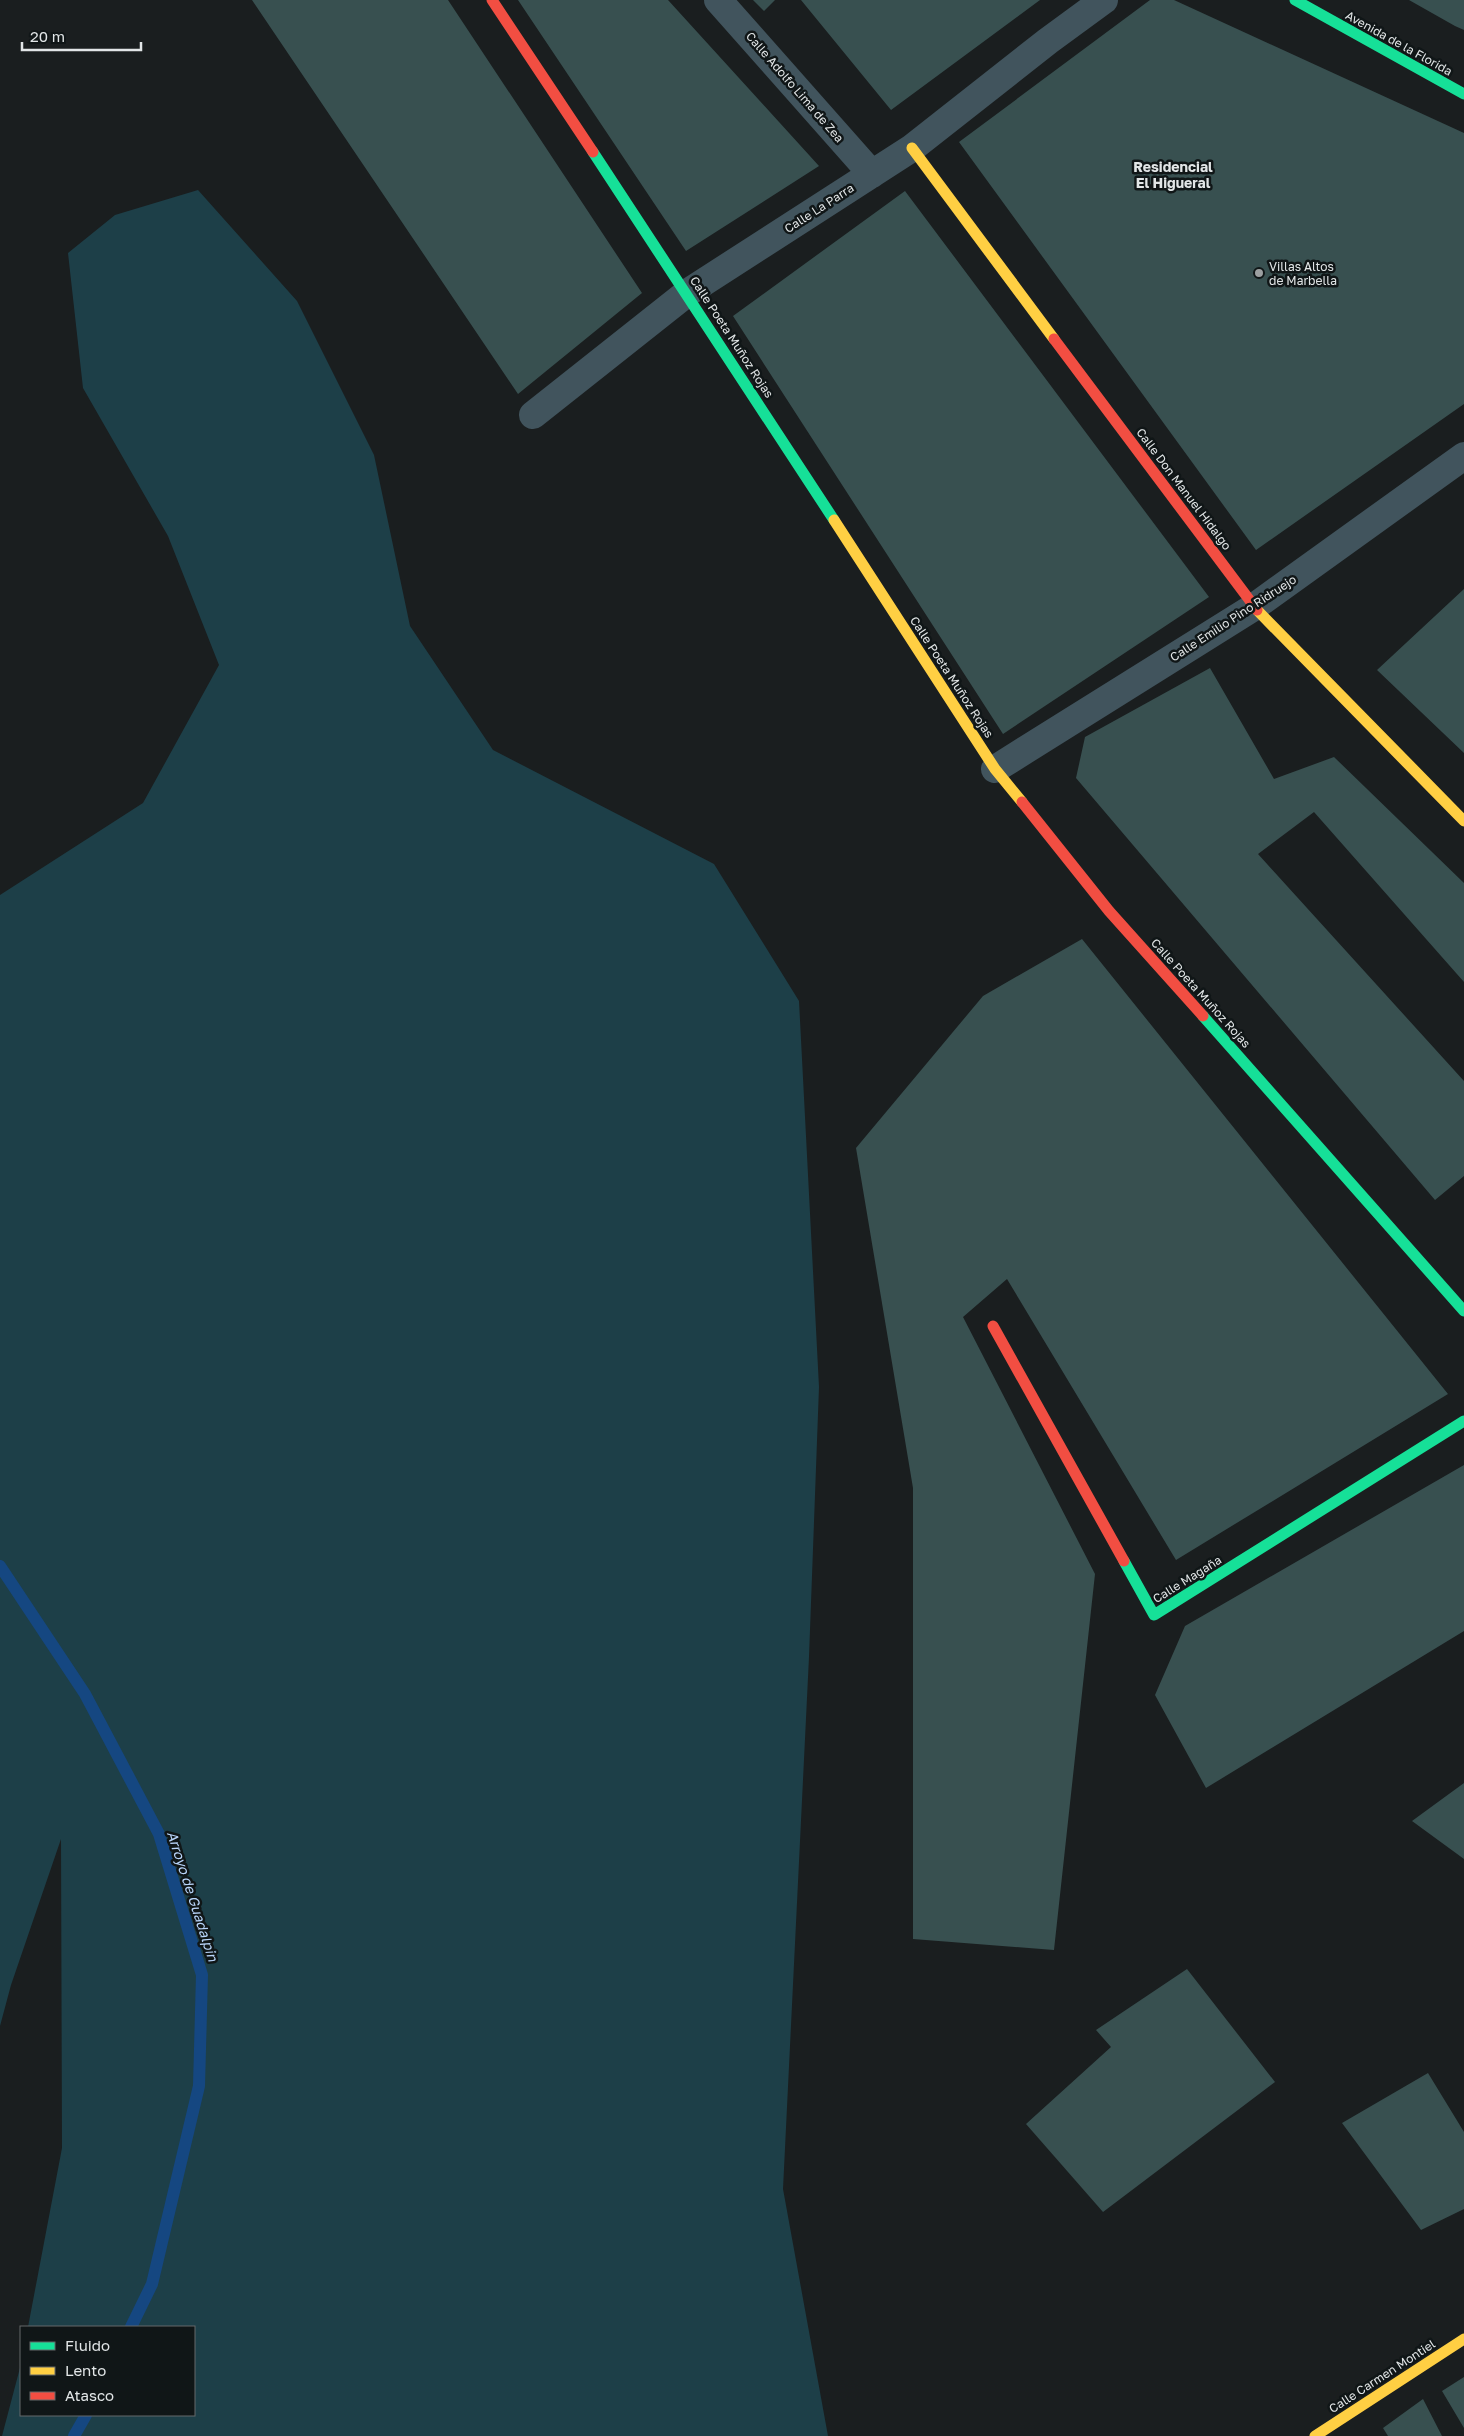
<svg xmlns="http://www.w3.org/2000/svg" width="1464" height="2436" viewBox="0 0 1464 2436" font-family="'Golos Text',sans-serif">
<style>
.green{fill:#1d3f48}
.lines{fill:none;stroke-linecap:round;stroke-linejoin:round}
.stream{stroke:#154781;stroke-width:12}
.building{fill:#385050}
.street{stroke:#41545d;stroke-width:28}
.fast{stroke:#16e098;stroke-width:11}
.slow{stroke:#ffcf43;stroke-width:11}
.jam{stroke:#f24e42;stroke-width:11}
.poi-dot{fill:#9ca0a1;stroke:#101617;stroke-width:2}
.labels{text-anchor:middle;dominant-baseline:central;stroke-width:5;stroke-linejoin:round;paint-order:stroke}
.street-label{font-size:12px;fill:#e2e6e7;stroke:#101617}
.poi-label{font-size:12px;fill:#e2e6e7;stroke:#101617;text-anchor:start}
.neighbourhood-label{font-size:14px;font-weight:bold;fill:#e2e6e7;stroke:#101617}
.water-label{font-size:14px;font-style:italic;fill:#b8d4f9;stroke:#101617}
</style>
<rect width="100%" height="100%" fill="#1a1e1f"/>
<path class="green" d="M198,190L297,301L374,455L410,626L493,750L714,864L799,1001L819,1387L809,1657L783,2189L828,2436H2L21,2364V2415H194V2327H28L62,2148L61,1839L11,1985L0,2026V895L143,803L219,665L168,536L83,388L68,253L115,215Z"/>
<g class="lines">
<path class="stream" d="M0,1566L85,1694L159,1834L202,1975L199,2086L152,2284L131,2327
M74,2436L86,2415"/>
</g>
<path class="building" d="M252,0H448L642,293L518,394Z
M518,0H668L819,166L686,251Z
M753,0H775L764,11Z
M801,0H1040L891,110Z
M1150,0H1174L1464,133V404L1256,550L959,142Z
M1409,0H1464V30L1455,26Z
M905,191L1209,597L1003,734L733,316Z
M1464,589V753L1377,670Z
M1210,668L1274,779L1334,757L1464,883V982L1314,812L1258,854L1464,1081V1176L1435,1200L1076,778L1085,737Z
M1082,939L1448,1394L1176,1560L1007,1279L963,1317L1095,1574L1054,1950L913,1939V1488L856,1148L983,996Z
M1464,1465V1631L1206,1788L1155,1695L1185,1626Z
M1464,1783V1859L1412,1821Z
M1187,1969L1275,2082L1103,2212L1026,2124L1111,2047L1096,2030Z
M1428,2073L1464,2132V2209L1421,2230L1342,2123Z
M1464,2377V2428L1442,2391Z
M1423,2399L1442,2436H1388L1383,2428Z"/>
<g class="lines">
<path class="street" d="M718,0L872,174
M533,415L687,293L912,148L1048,41L1104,0
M995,769L1254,607L1464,456"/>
<path class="fast" d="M1295,0L1464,94
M593,152L834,520
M1203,1016L1464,1311
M1124,1561L1154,1615L1464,1421"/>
<path class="slow" d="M912,148L1054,339
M834,520L995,769L1022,802
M1257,610L1464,821
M1315,2436L1464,2339"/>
<path class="jam" d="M492,0L593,152
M1054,339L1257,610
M1022,802L1109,911L1203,1016
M993,1326L1124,1561"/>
</g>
<circle class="poi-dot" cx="1259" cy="273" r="5"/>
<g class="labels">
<g class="street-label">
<text transform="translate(1399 43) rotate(29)">Avenida de la Florida</text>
<text transform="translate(795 87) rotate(49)">Calle Adolfo Lima de Zea</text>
<text transform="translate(819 208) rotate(-33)">Calle La Parra</text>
<text transform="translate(732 337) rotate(57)">Calle Poeta Muñoz Rojas</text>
<text transform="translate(1184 489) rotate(53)">Calle Don Manuel Hidalgo</text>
<text transform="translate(1233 618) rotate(-33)">Calle Emilio Pino Ridruejo</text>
<text transform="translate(952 677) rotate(57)">Calle Poeta Muñoz Rojas</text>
<text transform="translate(1201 993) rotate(48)">Calle Poeta Muñoz Rojas</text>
<text transform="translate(1187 1579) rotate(-32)">Calle Magaña</text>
<text transform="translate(1382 2376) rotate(-33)">Calle Carmen Montiel</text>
</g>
<g class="poi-label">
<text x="1269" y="266">Villas Altos<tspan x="1269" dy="14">de Marbella</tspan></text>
</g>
<g class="neighbourhood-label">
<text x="1173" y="166">Residencial<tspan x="1173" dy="16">El Higueral</tspan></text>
</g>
<g class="water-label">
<text transform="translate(193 1896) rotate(72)">Arroyo de Guadalpin</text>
</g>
</g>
<rect x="20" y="2326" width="175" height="90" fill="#101617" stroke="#64696a"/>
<rect x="30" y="2342" width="25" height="8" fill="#16e098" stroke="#64696a"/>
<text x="65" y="2351" font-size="15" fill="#e2e6e7">Fluido</text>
<rect x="30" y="2367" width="25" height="8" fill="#ffcf43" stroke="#64696a"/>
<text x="65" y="2376" font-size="15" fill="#e2e6e7">Lento</text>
<rect x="30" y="2392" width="25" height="8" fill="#f24e42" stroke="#64696a"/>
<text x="65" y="2401" font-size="15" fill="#e2e6e7">Atasco</text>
<path d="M22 42v8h119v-8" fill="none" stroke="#e2e6e7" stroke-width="2.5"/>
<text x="30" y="42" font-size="15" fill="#e2e6e7" stroke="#101617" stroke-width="4" paint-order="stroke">20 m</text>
</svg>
